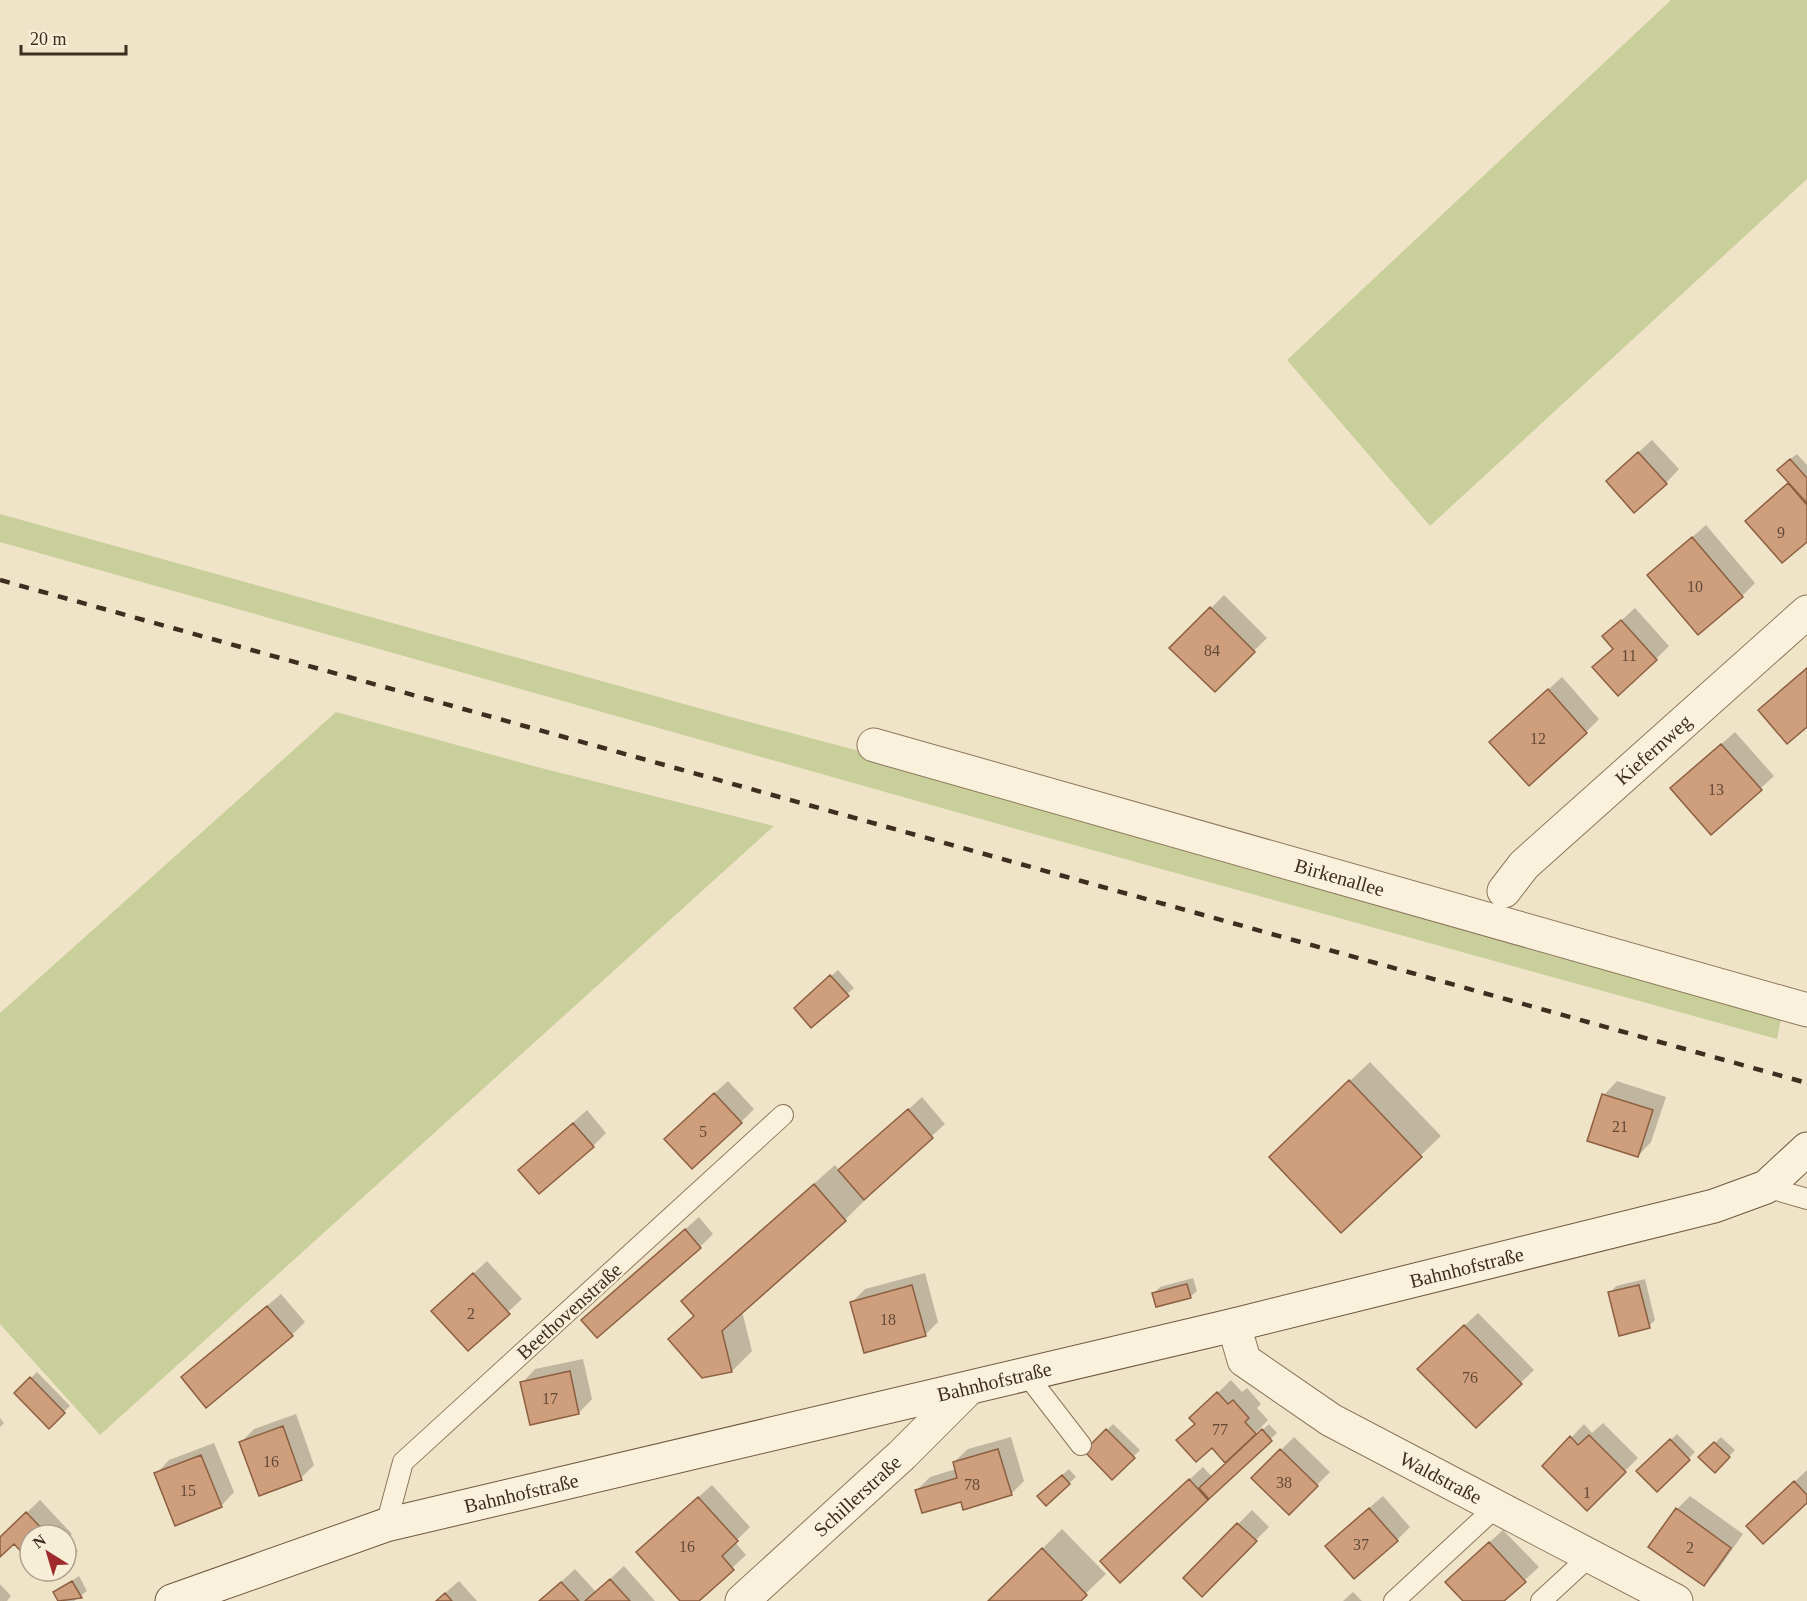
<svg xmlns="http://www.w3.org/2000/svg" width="1807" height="1601" viewBox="0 0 1807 1601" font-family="'Times New Roman',serif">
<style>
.green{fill:#c9cf9b}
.shadow{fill:#0003}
.building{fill:#cf9f7d;stroke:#8d5f41;stroke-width:1.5}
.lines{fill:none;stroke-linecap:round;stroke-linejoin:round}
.service-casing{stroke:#8d765c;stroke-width:22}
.minor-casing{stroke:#8d765c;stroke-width:35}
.secondary-casing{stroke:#6f573f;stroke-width:35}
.service{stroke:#faf1dc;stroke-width:20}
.minor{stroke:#faf1dc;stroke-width:33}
.secondary{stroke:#faf1dc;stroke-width:33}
.rail{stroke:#3d2e20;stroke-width:4.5;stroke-dasharray:10 10;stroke-linecap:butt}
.labels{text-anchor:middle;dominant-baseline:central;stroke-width:5;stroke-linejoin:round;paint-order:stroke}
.number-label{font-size:16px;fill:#624a37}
.street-label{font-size:20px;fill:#3d2e20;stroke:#f7eed8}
</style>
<rect width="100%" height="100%" fill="#f0e4c8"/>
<path class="green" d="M1671,0H1807V179L1430,526L1287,360Z
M0,514L738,719L1182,836L1781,1019L1777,1039L1027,832L0,542Z
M336,712L537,767L774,826L100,1435L0,1324V1013Z"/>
<path class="shadow" d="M1652,440L1679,469L1666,483L1621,468Z
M1797,454L1807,465V540L1761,508L1790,482L1785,463Z
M1706,525L1755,583L1742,596L1649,575Z
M1224,595L1267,638L1215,690L1172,648Z
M1635,608L1669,646L1656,659L1607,654L1614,648L1604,636Z
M1562,677L1599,719L1586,732L1505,729Z
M1735,732L1774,776L1712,833L1686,775Z
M838,970L854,988L847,994L802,1001Z
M1370,1062L1441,1136L1342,1231L1291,1137Z
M728,1081L754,1109L741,1122L679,1125Z
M1617,1081L1666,1097L1651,1142L1638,1156L1589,1140L1604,1095Z
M922,1097L945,1124L864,1198L865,1200L845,1220L742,1311L752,1351L732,1371L670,1339L695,1315L683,1301L703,1282L835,1165L840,1171Z
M587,1110L606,1133L593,1146L520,1170Z
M699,1217L713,1234L700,1247L596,1307Z
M487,1261L522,1299L468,1349L447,1298Z
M925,1273L938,1322L925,1335L852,1302L865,1289Z
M1193,1278L1197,1291L1190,1297L1154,1293L1160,1287Z
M1645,1279L1655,1320L1649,1326L1610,1293L1616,1286Z
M281,1294L305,1322L292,1335L183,1377Z
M1478,1313L1534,1370L1476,1426L1432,1356Z
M583,1359L592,1399L579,1413L531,1424L522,1383L535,1369Z
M37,1372L70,1406L49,1426L16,1393Z
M1231,1380L1242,1392L1247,1388L1261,1404L1257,1408L1268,1420L1253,1436L1254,1438L1269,1424L1277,1433L1120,1581L1115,1548L1203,1467L1212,1477L1236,1454L1196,1423L1205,1405Z
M296,1414L314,1465L301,1478L241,1442L254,1429Z
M0,1418L4,1423L0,1427Z
M1603,1423L1638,1458L1587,1509L1545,1466L1584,1424L1592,1433Z
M1113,1424L1140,1450L1112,1478L1086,1451Z
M1677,1434L1695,1452L1657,1490L1639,1471Z
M1011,1437L1024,1481L1011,1494L962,1500L917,1490L930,1477L956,1469L954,1462L968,1449Z
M1294,1437L1330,1472L1289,1513L1253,1478Z
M1721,1437L1735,1450L1715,1471L1701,1457Z
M214,1443L234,1492L221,1506L156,1474L169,1460Z
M1069,1469L1076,1477L1046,1504L1045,1490Z
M1807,1470V1501L1761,1513Z
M712,1485L750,1527L735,1542L746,1555L697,1601H682L651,1539Z
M1383,1496L1410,1527L1397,1540L1340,1533Z
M1690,1496L1743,1534L1717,1571L1704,1584L1677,1509Z
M40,1500L72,1534L66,1540V1535H30V1559L14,1542L0,1555V1538Z
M1252,1510L1269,1527L1202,1594L1185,1578Z
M1062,1529L1106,1574L1078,1601H990Z
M1503,1530L1539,1567L1502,1601H1465L1460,1569Z
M69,1541L78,1551L66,1563V1544Z
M624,1566L655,1601H540L575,1569L596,1592Z
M79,1576L87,1591L74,1601H60L55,1592Z
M459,1581L477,1601H436Z
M0,1584L11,1596L7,1601H0Z
M1353,1592L1362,1601H1343Z"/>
<path class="building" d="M1638,452L1667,484L1634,513L1606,481Z
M1790,459L1807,478V503L1777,470Z
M1788,483L1807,505V542L1782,563L1745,521Z
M1692,537L1743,597L1698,635L1647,575Z
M1210,607L1255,652L1215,692L1169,648Z
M1621,620L1657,660L1618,696L1592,667L1613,649L1602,636Z
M1807,668V727L1787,744L1758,710Z
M1548,689L1587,733L1529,786L1489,742Z
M1721,744L1762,790L1711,835L1670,788Z
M830,975L849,996L811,1028L794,1008Z
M1349,1080L1422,1157L1341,1233L1269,1157Z
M714,1093L742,1123L692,1169L664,1139Z
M1602,1094L1653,1110L1638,1157L1587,1141Z
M908,1109L933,1138L864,1200L838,1170Z
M573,1123L594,1147L539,1194L518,1170Z
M814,1184L846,1221L722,1331L732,1372L702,1378L668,1339L694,1316L681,1301Z
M685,1229L701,1248L597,1338L581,1320Z
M473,1273L510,1314L468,1351L431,1311Z
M1187,1284L1191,1298L1156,1307L1152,1293Z
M912,1285L926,1336L864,1353L850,1302Z
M1639,1285L1650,1328L1619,1336L1608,1292Z
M267,1306L293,1336L206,1408L181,1377Z
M1464,1325L1522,1384L1476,1428L1417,1369Z
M570,1371L579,1414L530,1425L520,1382Z
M30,1377L65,1413L49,1429L14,1393Z
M1217,1392L1228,1404L1233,1400L1249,1418L1245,1422L1256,1434L1225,1463L1212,1448L1196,1462L1176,1440L1195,1424L1189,1418Z
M283,1426L302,1480L259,1496L239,1442Z
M1106,1429L1135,1458L1112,1480L1084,1451Z
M1262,1429L1272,1441L1209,1499L1199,1488Z
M1589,1435L1626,1472L1587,1511L1542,1466L1570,1436L1578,1445Z
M1670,1439L1690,1460L1657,1492L1636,1471Z
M1714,1442L1730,1457L1715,1473L1698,1457Z
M998,1449L1012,1495L963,1510L961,1502L922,1513L915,1490L957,1478L953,1462Z
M1280,1449L1318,1486L1289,1515L1251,1478Z
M201,1455L222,1507L175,1526L154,1473Z
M1062,1475L1070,1484L1046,1506L1037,1496Z
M1189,1479L1208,1500L1120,1583L1100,1561Z
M1794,1481L1807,1495V1503L1763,1544L1746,1526Z
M698,1497L738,1541L722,1556L734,1570L699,1601H680L636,1552Z
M1369,1508L1398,1541L1354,1579L1325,1546Z
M1676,1508L1731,1548L1704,1586L1648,1547Z
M26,1512L48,1535H30V1561L14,1544L0,1557V1537Z
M1237,1523L1257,1541L1202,1597L1183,1578Z
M1489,1542L1526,1582L1504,1601H1463L1445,1582Z
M1042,1548L1087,1595L1081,1601H988Z
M66,1550L73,1559L66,1565Z
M39,1571H59L47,1581Z
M610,1579L630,1601H585Z
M72,1581L82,1598L58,1601L53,1592Z
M561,1582L579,1601H539Z
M445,1593L452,1601H436Z"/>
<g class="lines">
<g class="service-casing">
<path id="service" d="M1766,1187L1807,1199
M1027,1375L1081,1445
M386,1525L403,1462L783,1115
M1394,1601L1496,1507
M1541,1601L1590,1556"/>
</g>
<g class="minor-casing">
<g id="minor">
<path id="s1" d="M874,745L1807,1010"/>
<path id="s2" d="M1504,891L1524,865L1807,612"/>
<path id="s3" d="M1234,1325L1244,1360L1331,1420L1676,1601"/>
<path id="s4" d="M742,1601L902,1455L969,1388"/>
</g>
</g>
<g class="secondary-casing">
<g id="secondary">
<path id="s5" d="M172,1601L386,1525L1234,1325L1714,1206L1766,1187L1807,1149"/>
</g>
</g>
<use href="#service" class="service"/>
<use href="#minor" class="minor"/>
<use href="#secondary" class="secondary"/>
<path class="rail" d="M0,580L1807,1083"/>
</g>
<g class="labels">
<g class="number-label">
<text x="1781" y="532">9</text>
<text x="1695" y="586">10</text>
<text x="1212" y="650">84</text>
<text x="1629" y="655">11</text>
<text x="1538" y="738">12</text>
<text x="1716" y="789">13</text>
<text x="1620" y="1126">21</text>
<text x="703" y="1131">5</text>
<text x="471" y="1313">2</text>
<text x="888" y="1319">18</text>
<text x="1470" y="1377">76</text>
<text x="550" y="1398">17</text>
<text x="1220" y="1429">77</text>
<text x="271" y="1461">16</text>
<text x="1284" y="1482">38</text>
<text x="972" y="1484">78</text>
<text x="188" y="1490">15</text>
<text x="1587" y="1492">1</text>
<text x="1361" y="1544">37</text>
<text x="687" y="1546">16</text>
<text x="1690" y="1547">2</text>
</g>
<g class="street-label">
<text stroke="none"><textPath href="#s2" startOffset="206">Kiefernweg</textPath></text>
<text stroke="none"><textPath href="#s1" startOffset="484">Birkenallee</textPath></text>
<text stroke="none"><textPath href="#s5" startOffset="1338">Bahnhofstraße</textPath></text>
<text transform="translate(569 1311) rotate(-42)">Beethovenstraße</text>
<text stroke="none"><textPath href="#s5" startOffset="852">Bahnhofstraße</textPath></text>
<text stroke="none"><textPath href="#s3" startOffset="266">Waldstraße</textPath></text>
<text stroke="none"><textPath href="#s5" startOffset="366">Bahnhofstraße</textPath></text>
<text stroke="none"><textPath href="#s4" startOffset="156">Schillerstraße</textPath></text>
</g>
</g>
<g transform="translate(48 1553) rotate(323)"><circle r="28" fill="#f7eed8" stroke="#ada18e" stroke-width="1.5"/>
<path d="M0-4.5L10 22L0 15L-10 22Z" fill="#9e2a2b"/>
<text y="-9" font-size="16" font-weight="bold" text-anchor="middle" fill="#3d2e20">N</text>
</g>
<path d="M21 45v9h105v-9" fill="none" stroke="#3d2e20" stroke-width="3"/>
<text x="30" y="45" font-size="18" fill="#3d2e20" stroke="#f7eed8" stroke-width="4.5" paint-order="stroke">20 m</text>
</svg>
